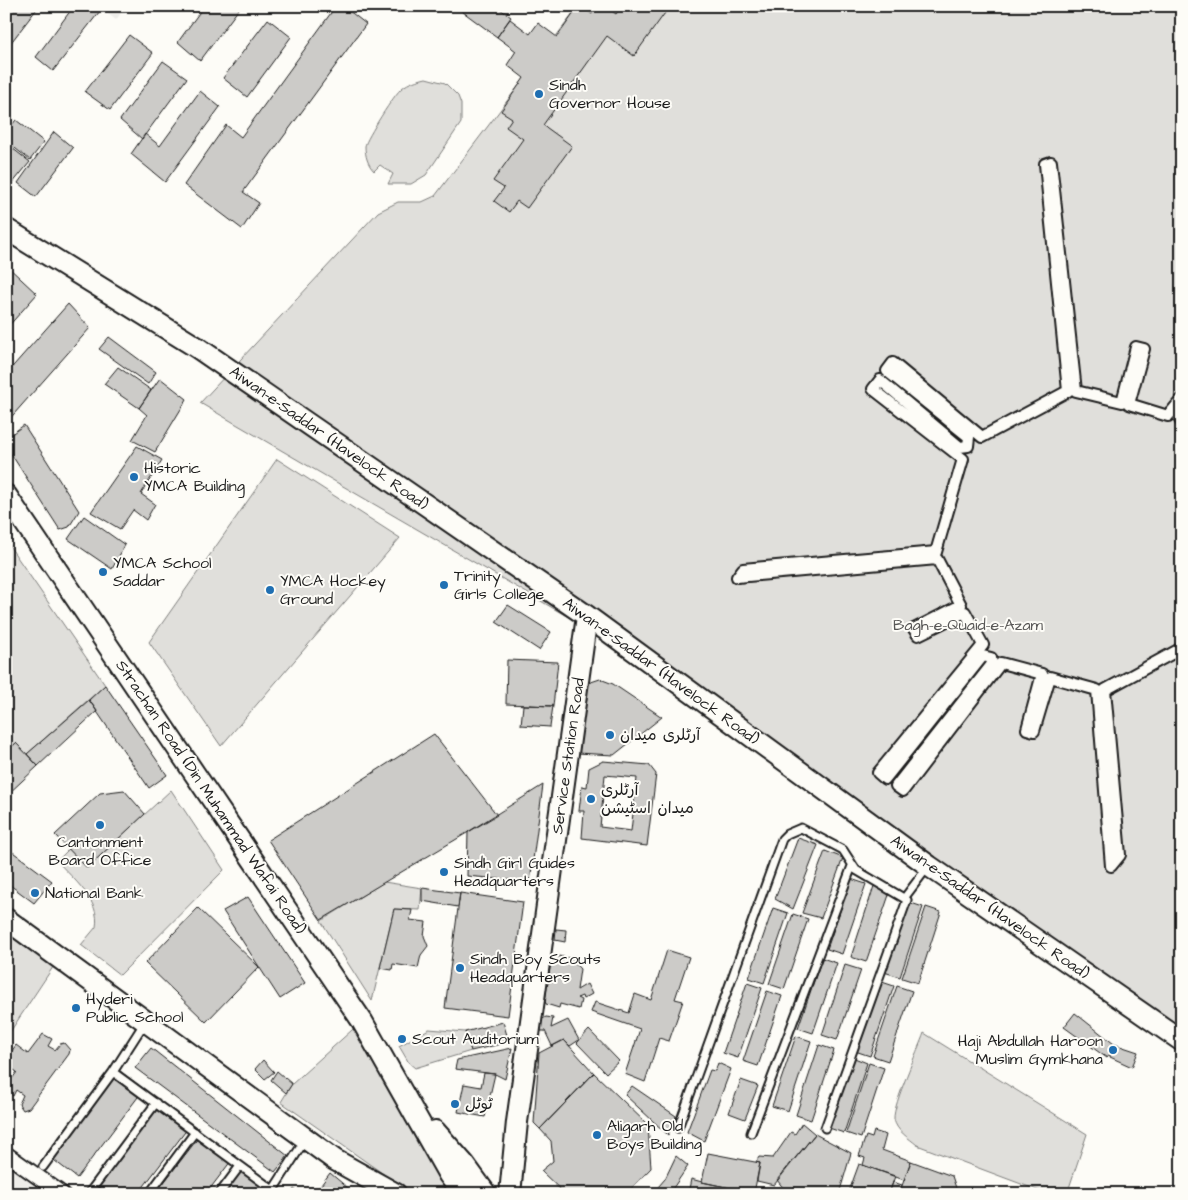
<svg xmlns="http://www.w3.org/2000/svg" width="1188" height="1200" viewBox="0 0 1188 1200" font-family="'Architects Daughter','Playpen Sans Arabic',sans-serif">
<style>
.built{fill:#eeede9}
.green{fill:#e0dfdb;stroke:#7e7e7c}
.building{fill:#cccbc8;stroke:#1c1c1c;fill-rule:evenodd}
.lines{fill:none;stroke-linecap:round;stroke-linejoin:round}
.service-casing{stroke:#1c1c1c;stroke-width:11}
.pedestrian-casing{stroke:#1c1c1c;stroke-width:14}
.minor-casing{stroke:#1c1c1c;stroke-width:18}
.secondary-casing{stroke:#1c1c1c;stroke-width:24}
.service{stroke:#fdfcf7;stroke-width:7}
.pedestrian{stroke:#fdfcf7;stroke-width:10}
.minor{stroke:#fdfcf7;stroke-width:14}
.secondary{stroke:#fdfcf7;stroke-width:20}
.poi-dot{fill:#1f6fb2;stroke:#fdfcf7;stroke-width:2}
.labels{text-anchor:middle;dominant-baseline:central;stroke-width:4;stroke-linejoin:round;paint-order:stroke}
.poi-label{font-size:16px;fill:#1c1c1c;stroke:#fdfcf7;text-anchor:start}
.street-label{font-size:16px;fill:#1c1c1c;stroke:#fdfcf7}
.park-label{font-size:16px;fill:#575655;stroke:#fdfcf7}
</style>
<rect width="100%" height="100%" fill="#fdfcf7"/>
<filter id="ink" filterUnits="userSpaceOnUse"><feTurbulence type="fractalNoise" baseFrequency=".02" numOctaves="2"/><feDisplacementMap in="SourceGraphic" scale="10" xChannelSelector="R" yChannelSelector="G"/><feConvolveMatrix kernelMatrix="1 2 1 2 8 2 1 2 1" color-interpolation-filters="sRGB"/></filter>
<g filter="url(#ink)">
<path class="built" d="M98,6H126L116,20Z
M6,1154L62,1194H6Z"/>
<path class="green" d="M579,6H1182V1041L668,675L200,403L378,212L398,202H422L435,196Z
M426,78L445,83L458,96L461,104V123L426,175L411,184H388L393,174L380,165L374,171C368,165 365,156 365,146C366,139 395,93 402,88C409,82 418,80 426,78Z
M277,459L400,538L221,746L149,642Z
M6,541L105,685L27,754L16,743L6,751Z
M171,790L224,870L120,975L81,945L96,927C101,901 73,879 57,861L69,849L87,868Z
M384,882L422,888L420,910L394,909L372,1001L321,921Z
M6,913L63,952L6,1038Z
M362,1021L452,1194H412L281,1102L292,1084Z
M429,1029L465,1032L471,1051L415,1068L409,1063L399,1046Z
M924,1033L1087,1134L1067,1194H1048L917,1145C909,1138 896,1131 894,1119C893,1104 918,1050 924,1033Z"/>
<path class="building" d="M6,6H39L6,49Z
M74,6H94L100,11L53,71L36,57Z
M204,6H241L200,61L178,42Z
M336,6H343L366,24L243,192L259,203L242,229L184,185L226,125L241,137Z
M455,6H496L511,17L497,37Z
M579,6L592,14L598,6H605L616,14L622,6H670L634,56L607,36L543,125L572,146L527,208L517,201L509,212L494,201L504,188L493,181L523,139L506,127L512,118L501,111L524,78L507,65L516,51L497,37L510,19L530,34L538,23L557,37Z
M268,19L291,37L247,97L223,78Z
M129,35L153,53L110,110L85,92Z
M163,61L187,78L142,139L120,120Z
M200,91L220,107L165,182L131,154L145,134L160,146Z
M16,120L44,142L30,160L6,141V132Z
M54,132L73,148L36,197L18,183Z
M12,148L30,162L7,190L6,155Z
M6,265L37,294L6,329Z
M68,304L90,328L6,423V374Z
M109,337L156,372L148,384L99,349Z
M118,367L151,390L139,408L104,384Z
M160,378L187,399L155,452L132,440L147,415L139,408Z
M24,425L79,511L69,527L60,530L6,446V438Z
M137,446L162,460L141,494L155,504L146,520L133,510L120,529L91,512Z
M84,516L125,545L112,569L68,539Z
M508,605L551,632L539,650L496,622Z
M507,660L558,662L553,706L506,704Z
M600,679L613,684L662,717L614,755L577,753L588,683Z
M105,685L167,775L149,788L89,700Z
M89,700L97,711L38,766L27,754Z
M523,705L553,706L550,727L521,725Z
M434,734L497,815L321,920L268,840Z
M16,743L38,766L6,796V752Z
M603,761L649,765L656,774L647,846L582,838L584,811H579L582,786L587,787L589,768ZM605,775L637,778L631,831L600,827Z
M543,785L530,882L467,876L468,832Z
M124,790L145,814L87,868L55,835L100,793Z
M798,838L818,845L793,909L775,899Z
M6,847L52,881L34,903L6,882Z
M825,851L843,858L821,918L802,913Z
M851,879L866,884L842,954L827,949Z
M874,886L890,892L866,962L851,957Z
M422,888L460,893L458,907L422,901Z
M460,893L523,902L508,1016L445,1008Z
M248,897L305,983L280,999L223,911Z
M908,902L923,907L900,977L884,972Z
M926,907L941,912L918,983L902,978Z
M198,908L259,967L206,1022L145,963Z
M773,908L788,913L764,983L749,978Z
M394,909L412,910L410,920L426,922L424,936L428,946L421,955L418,968L393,964L392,970L380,968Z
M793,914L808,919L784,989L769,984Z
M556,929L566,930L565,942L555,940Z
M667,950L689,957L675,999L683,1001L669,1041L659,1038L645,1082L625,1074L640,1029L591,1012L595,1002L629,1013L635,994L651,1000Z
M552,955L570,958L580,969L577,990L587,984L592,994L583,999L582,996L577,998L581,1000L579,1009L560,1004L559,1008L546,1004L545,1001Z
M822,958L837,963L813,1033L798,1028Z
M845,965L861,970L837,1040L822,1035Z
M879,981L894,986L870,1056L855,1051Z
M747,983L762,988L738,1058L723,1053Z
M897,986L912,991L888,1061L873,1056Z
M767,991L782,996L758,1066L743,1061Z
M1075,1013L1114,1044L1138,1052L1132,1067L1110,1057L1111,1053L1107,1058L1064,1027Z
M546,1017L553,1018L551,1028L568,1020L579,1040L570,1046L564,1040L552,1046L545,1031H538L539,1021Z
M503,1022L509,1042L471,1051L465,1032Z
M589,1030L619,1061L606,1073L577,1043Z
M43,1034L52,1039L48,1046L55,1050L60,1044L64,1043L70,1050L69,1054L29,1108L23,1110L19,1104L23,1095L16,1090L13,1096L6,1091V1087L17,1072L6,1065V1059L16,1045L28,1054Z
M796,1036L811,1041L788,1111L772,1106Z
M564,1040L594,1073L540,1129L534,1123L539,1053Z
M819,1045L834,1050L811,1120L796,1115Z
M151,1048L288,1156L275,1172L135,1068Z
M512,1048L505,1079L495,1074L455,1069L457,1060Z
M852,1057L867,1063L844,1133L829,1128Z
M263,1060L274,1072L265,1079L255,1069Z
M718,1063L731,1069L704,1141L687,1132L710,1070L715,1071Z
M869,1063L884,1068L861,1138L846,1133Z
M113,1066L144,1089L77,1178L46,1154Z
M277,1071L292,1084L286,1093L271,1080Z
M484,1073L495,1074L485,1117L458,1112L464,1084L481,1087Z
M594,1073L648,1125L651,1168L626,1194H565L541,1171L553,1161L551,1141L540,1129Z
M741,1080L758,1086L745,1119L729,1113Z
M632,1086L676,1116L668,1135L625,1095Z
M154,1102L191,1124L138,1194H96L88,1187Z
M802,1123L815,1134L774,1185L757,1181L760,1163L756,1162L759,1157L773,1158L791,1132L795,1134Z
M874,1131L886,1135L882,1150L911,1161L904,1180L863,1165L865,1158L859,1156L866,1136L872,1138Z
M202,1133L234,1157L206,1194H155Z
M815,1134L851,1153L839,1194H788L777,1180Z
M708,1153L760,1163L754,1193L702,1182Z
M676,1156L688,1166L669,1194H652L665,1179Z
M911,1161L952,1176L958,1194H899Z
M241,1163L273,1186L267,1194H218Z
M859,1164L895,1176L889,1194H848Z
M330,1173L355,1194H324L318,1189Z
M691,1179L702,1182L754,1193L688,1194Z
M893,1182L902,1185L899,1194H889Z
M294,1189L301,1194H290Z"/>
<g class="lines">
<g class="service-casing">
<path id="service" d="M905,897L927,868
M145,1022L113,1072L273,1190L305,1140
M678,1128L782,839L787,834L801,828L843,850L856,870L907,900L825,1128
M751,1133L852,866
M43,1167L113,1072
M89,1193L156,1103
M149,1194L195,1132
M219,1194L240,1166"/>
</g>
<g class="pedestrian-casing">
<path id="pedestrian" d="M1182,399L1168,416L1129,404L1144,349L1136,347L1122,402L1076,391L1051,162L1045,164L1068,391L982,437L893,363L887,371L969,437L968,446L960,447L880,380L873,389L963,459L936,552L743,569L737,577L937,559L961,605L914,629L918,635L965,612L983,645L878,773L885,779L983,656L991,658L992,664L896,786L903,791L1001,663L1042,674L1027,729L1034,731L1050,677L1097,690L1111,866L1120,855L1105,690L1182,648
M1182,412L1179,418L1182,423"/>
</g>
<g class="minor-casing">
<path id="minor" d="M6,1154L62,1194"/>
</g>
<g class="secondary-casing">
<path id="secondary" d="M6,229L198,348L587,616L929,866L1182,1041
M6,495L362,1021L449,1175L463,1194
M6,919L335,1160L396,1194
M435,1131L465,1165L486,1194
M510,1194L517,1122L587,616"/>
</g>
<use href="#service" class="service"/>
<use href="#pedestrian" class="pedestrian"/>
<use href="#minor" class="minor"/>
<use href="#secondary" class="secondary"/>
</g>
</g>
<g class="poi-dot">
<circle cx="539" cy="94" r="5"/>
<circle cx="134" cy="477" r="5"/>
<circle cx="103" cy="572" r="5"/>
<circle cx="444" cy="585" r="5"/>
<circle cx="270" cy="590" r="5"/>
<circle cx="610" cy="735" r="5"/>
<circle cx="591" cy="799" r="5"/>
<circle cx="100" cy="825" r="5"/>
<circle cx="444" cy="872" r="5"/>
<circle cx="35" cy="893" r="5"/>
<circle cx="460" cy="968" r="5"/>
<circle cx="76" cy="1008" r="5"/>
<circle cx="402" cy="1039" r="5"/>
<circle cx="1113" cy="1050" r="5"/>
<circle cx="455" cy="1104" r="5"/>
<circle cx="597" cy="1135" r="5"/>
</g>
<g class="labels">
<g class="poi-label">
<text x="549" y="85">Sindh<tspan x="549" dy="18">Governor House</tspan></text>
<text x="144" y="468">Historic<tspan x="144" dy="18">YMCA Building</tspan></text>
<text x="113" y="563">YMCA School<tspan x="113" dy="18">Saddar</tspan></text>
<text x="454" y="576">Trinity<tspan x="454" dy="18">Girls College</tspan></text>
<text x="280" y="581">YMCA Hockey<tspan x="280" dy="18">Ground</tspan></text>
<text x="620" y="735">آرٹلری میدان</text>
<text x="601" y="790">آرٹلری<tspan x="601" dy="18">میدان اسٹیشن</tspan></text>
<text x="100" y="842" text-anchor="middle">Cantonment<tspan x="100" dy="18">Board Office</tspan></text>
<text x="454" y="863">Sindh Girl Guides<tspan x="454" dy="18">Headquarters</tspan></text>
<text x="45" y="893">National Bank</text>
<text x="470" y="959">Sindh Boy Scouts<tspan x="470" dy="18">Headquarters</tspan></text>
<text x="86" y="999">Hyderi<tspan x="86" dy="18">Public School</tspan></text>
<text x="412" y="1039">Scout Auditorium</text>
<text x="1103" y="1041" text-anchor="end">Haji Abdullah Haroon<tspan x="1103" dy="18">Muslim Gymkhana</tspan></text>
<text x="465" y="1104">ٹوٹل</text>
<text x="607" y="1126">Aligarh Old<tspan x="607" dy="18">Boys Building</tspan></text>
</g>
<g class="street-label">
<text transform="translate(329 438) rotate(35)">Aiwan-e-Saddar (Havelock Road)</text>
<text transform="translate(661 671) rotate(36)">Aiwan-e-Saddar (Havelock Road)</text>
<text transform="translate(568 756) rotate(-82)">Service Station Road</text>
<text transform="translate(211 797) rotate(56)">Strachan Road (Din Muhammad Wafai Road)</text>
<text transform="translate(990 907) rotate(35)">Aiwan-e-Saddar (Havelock Road)</text>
</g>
<g class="park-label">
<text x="968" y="625">Bagh-e-Quaid-e-Azam</text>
</g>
</g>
<rect width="1188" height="1200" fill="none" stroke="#fdfcf7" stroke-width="25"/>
<rect x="12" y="12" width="1163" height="1175" fill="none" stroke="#1c1c1c" stroke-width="2" filter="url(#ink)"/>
</svg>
